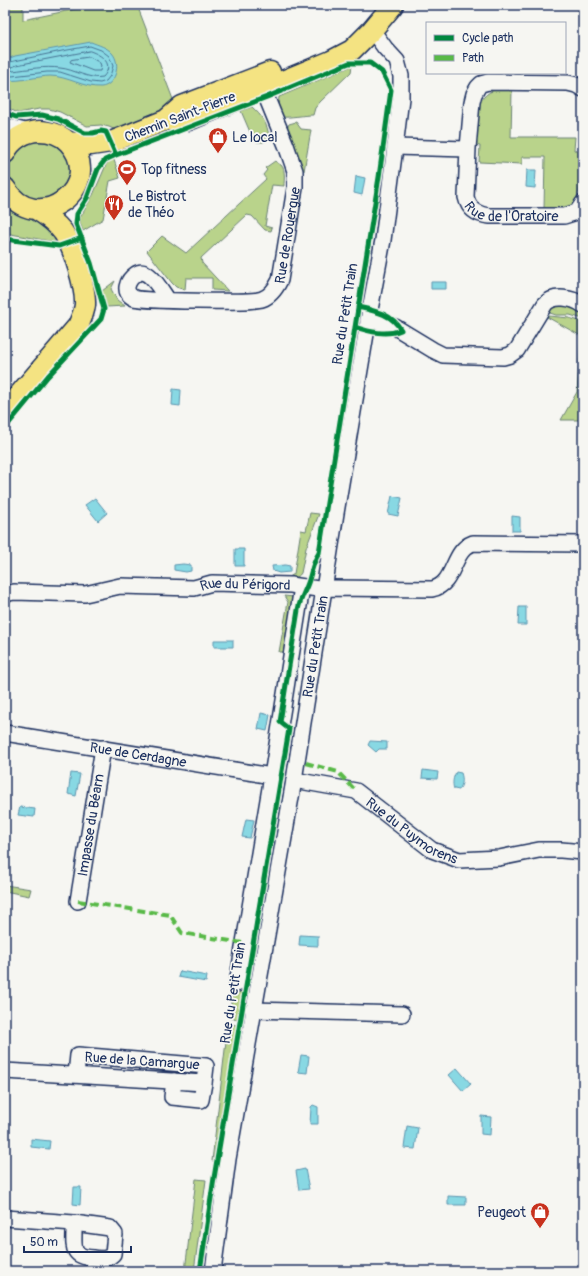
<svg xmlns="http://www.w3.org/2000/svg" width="588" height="1276" viewBox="0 0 588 1276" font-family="Pangolin,sans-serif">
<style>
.green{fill:#b9d38b;stroke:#6a8174}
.water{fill:#88d8e3;stroke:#5c94ae}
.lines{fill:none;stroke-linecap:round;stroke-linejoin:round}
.shore{stroke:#477393;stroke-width:1}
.minor-casing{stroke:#1b2f5e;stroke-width:18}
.major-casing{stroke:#1b2f5e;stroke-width:23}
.minor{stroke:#f6f6f2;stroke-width:15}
.major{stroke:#f4e382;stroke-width:20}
.quiet{stroke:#58b947;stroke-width:4;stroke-dasharray:8 4;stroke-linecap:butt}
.cycleway-casing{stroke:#f6f6f2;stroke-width:8}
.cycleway{stroke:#00873e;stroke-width:5}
.labels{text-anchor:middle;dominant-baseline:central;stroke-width:3.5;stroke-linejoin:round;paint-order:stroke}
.street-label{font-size:14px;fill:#1b2f5e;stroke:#f6f6f2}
.poi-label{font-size:14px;fill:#1b2f5e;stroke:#f6f6f2;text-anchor:start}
</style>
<rect width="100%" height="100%" fill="#f6f6f2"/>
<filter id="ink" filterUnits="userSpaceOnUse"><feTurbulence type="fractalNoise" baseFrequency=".025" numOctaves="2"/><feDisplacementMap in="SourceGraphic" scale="8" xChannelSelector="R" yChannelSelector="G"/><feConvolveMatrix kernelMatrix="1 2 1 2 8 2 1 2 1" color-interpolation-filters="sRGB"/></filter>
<g filter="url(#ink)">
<path class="green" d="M5,5H23V20L95,5H137L174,102L148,118L116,130L109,127L101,125L87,126L60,112L49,109H39L18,113L5,107Z
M352,66L351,72L320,102L315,108L313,115C305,115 288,118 283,117L278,107L279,97Z
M498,89L512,90L511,137H575L574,150L581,151C580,167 585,201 566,208C559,211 551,210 544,209L545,157H522V164L479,162L480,146L474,145C476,124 472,95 498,89Z
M252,107C261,115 268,124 269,137L264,142H257L253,139L241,111Z
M296,122L301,129L311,130L304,171L302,170L287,128L289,124Z
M50,140L69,155L71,180L55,198L31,200L12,185L9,177V168L10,160L26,142Z
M114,160L120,178L110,181L103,219L83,231L80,223V218L93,195L106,165L110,161Z
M275,161C277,163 279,164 281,165C286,170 284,180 284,186L272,185L265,226L272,228L271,231L265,230L252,216L247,215L201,258L202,263L228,291L212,290V278H186L185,290L176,287L172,283L147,251L162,236L186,253L266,179L263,175L267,170L265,168Z
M5,209L17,211L45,220L61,243L5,233Z
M115,281L111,289L117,300L125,306L107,307L102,291Z
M556,306H571L583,313V319L570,315H556L547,312L550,308Z
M549,316L569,318L583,322V420H561L577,392L581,336L547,317Z
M310,513L319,514L306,548L301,573C297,579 294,578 288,577L291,576L294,574L301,530L306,531Z
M284,596L294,597L287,652H279L288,602Z
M5,885L31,889L29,896L5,891Z
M232,990L243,991L237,1019L230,1018Z
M228,1024L237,1025L213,1161H212Z
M196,1179L206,1180L194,1271H185Z"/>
<path class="water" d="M91,42C98,45 107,47 112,53C122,64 115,86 101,87C84,88 67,76 50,76C40,76 17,82 10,80C8,80 7,78 5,77V60L15,56Z
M527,170H536L535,188L526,187Z
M356,176L365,178L362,195L354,193Z
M431,282H446V289H431Z
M173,389L181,390L180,406L172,405Z
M392,496L402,498L398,516L388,514Z
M95,498L107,513L98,521L85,505Z
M512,516L520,517V531H512Z
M235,549H244V566H235Z
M183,564L191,565V571L186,572L174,570V565Z
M285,565L290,566V572L279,573L273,571L272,566Z
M519,607H526V625H518Z
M214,640H233V647H214Z
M261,713L270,715L267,731L258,729Z
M370,741L387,742V749H379L376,752L368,745Z
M423,770L438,772L437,779L422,778Z
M456,772L461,773C463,779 463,784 459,790L454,789C452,783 453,778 456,772Z
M71,773L80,774L76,796L68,794Z
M20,807L35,809L34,817L18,815Z
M246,819L254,820L250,838L242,837Z
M300,935L318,936V946L299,945Z
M180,971L207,976L206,982L178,977Z
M301,1055L309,1056L307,1073L298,1072Z
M457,1068L471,1084L463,1091L449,1075Z
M313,1105L318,1107V1124H310L311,1107Z
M481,1116L491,1117L490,1135L481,1134Z
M407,1126L418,1128L415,1149L404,1148Z
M31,1139L50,1141L49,1149L31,1147Z
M305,1169L309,1189L299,1190L296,1171Z
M74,1187H81L80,1205L73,1204Z
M448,1196L466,1197V1205H448Z"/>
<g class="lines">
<path class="shore" d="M90,51C102,55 115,64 103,77C89,80 74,69 60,68C45,66 28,69 13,71L11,69L12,67L17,65Z
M90,57L100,63L101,66L100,71H93L70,62L71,60Z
M5,63L62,51L90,46L101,50L109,56L113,66L110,76L106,81L100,83L91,82L60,72H47L12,76L5,74"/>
<g class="minor-casing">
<g id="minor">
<path id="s1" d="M583,89L576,85L568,83L488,82L481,84L478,87L474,94L472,102L468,148L466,197C469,210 478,215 490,216H564L577,212L583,203"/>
<path d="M5,126L29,132"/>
<path d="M395,147L467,149"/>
<path id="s2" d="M168,300C162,292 148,265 136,274C127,280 122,293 134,298C142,301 253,303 262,299C271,296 276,288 280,280L295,188V171L286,145L259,79"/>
<path d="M368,320L383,322L395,327L433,350L443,355L503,357L510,355L517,350L545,304C554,294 573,298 583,305"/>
<path id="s3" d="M5,594L14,592L85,594L120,586L194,588L212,583L291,585L318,589L331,588L432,589C456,584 451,551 473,543L583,544"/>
<path id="s4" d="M5,733L272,776"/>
<path id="s5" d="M294,780L356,791L432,850L459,860L499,858L539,850H561L583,852"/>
<path id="s6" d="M78,901L103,748"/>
<path d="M237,984L272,776L302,587"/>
<path d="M253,1010L402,1014"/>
<path d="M5,1071L204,1083L206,1066L78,1055L76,1075"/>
<path d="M174,1081L172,1097L201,1100L204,1083"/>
<path d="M5,1218L74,1223L110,1228L115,1234L113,1254C107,1260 101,1259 94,1258C68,1257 75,1244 74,1223"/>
<path id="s7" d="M213,1271L228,1159L294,780L336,513L370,310L383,240L395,147L401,98V76L397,61L385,48L372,30"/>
</g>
</g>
<g class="major-casing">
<path id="major" d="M166,120L182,106L270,72
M68,142L91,145L111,142L166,120H189L331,61L352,50L372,30L393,5
M5,153C11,140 25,131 39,131C50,131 62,135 69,143C107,185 37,240 5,188
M5,411L78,326C81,319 84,313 85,305C86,288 73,246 63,232C56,223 47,216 37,210"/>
</g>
<use href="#minor" class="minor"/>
<use href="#major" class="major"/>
<path class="quiet" d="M583,364V377
M306,763L338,772L356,791
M78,901L170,915L182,933L243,943"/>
<g class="cycleway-casing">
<path id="cycleway" d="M5,113L16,117L42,115L58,119L85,133H93L101,131L106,132L116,155
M5,239L59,246L82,238
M355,327C370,332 386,336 401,330C392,314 376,311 358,307
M5,428L48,376L101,319L104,309L91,263L76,224L77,214L87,198L98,169L105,160L116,155L267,97L349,63H370L382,72L391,90L379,177L319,553C313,562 312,570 309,580C306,590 300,599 298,610L280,722L289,729L214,1178L200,1271"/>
</g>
<use href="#cycleway" class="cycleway"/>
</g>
</g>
<defs>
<g id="shop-pin" transform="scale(1)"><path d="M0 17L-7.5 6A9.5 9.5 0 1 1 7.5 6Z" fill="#c8321e" stroke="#f6f6f2"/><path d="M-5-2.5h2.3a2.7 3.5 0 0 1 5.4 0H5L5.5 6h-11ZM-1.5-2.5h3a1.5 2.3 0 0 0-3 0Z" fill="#fff"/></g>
<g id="stadium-pin" transform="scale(1)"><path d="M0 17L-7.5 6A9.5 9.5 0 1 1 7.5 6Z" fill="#c8321e" stroke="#f6f6f2"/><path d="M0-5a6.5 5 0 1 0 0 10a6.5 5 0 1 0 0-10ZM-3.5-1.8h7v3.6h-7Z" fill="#fff"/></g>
<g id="restaurant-pin" transform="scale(1)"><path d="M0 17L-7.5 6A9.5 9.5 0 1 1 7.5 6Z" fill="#c8321e" stroke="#f6f6f2"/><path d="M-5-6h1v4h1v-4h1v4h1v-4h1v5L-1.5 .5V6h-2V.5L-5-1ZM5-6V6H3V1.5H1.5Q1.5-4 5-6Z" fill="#fff"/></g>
</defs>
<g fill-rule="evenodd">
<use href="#shop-pin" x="218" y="137"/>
<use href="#stadium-pin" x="127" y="169"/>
<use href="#restaurant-pin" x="114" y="204"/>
<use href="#shop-pin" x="540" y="1212"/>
</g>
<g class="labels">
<g class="street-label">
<text transform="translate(180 117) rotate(-21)">Chemin Saint-Pierre</text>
<text stroke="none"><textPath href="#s1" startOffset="273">Rue de l'Oratoire</textPath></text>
<text stroke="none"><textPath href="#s2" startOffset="276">Rue de Rouergue</textPath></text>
<text transform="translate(345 314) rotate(-81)">Rue du Petit Train</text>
<text stroke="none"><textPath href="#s3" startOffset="242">Rue du Périgord</textPath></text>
<text stroke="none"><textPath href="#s7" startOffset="633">Rue du Petit Train</textPath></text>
<text stroke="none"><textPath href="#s4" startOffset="135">Rue de Cerdagne</textPath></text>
<text stroke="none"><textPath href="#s6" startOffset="77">Impasse du Béarn</textPath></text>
<text stroke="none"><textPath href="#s5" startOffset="132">Rue du Puymorens</textPath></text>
<text transform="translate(233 993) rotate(-81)">Rue du Petit Train</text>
<text transform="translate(142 1061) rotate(4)">Rue de la Camargue</text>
</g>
<g class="poi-label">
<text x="232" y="137">Le local</text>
<text x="141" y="169">Top fitness</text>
<text x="128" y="196">Le Bistrot<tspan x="128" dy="16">de Théo</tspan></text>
<text x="526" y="1212" text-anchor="end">Peugeot</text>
</g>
</g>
<rect width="588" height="1276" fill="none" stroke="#f6f6f2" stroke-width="20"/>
<rect x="10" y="10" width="568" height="1256" fill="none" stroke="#1b2f5e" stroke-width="1.5" filter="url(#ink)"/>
<rect x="426" y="22" width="140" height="52" fill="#f6f6f2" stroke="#9ea6b7"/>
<rect x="434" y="35" width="20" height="6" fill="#00873e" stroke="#9ea6b7"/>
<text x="462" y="42" font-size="12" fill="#1b2f5e">Cycle path</text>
<rect x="434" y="55" width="20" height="6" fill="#58b947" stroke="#9ea6b7"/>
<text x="462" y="62" font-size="12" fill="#1b2f5e">Path</text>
<path d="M24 1246v6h107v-6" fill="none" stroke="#1b2f5e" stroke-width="2"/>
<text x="30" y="1246" font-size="12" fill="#1b2f5e" stroke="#f6f6f2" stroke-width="3" paint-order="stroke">50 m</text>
</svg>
